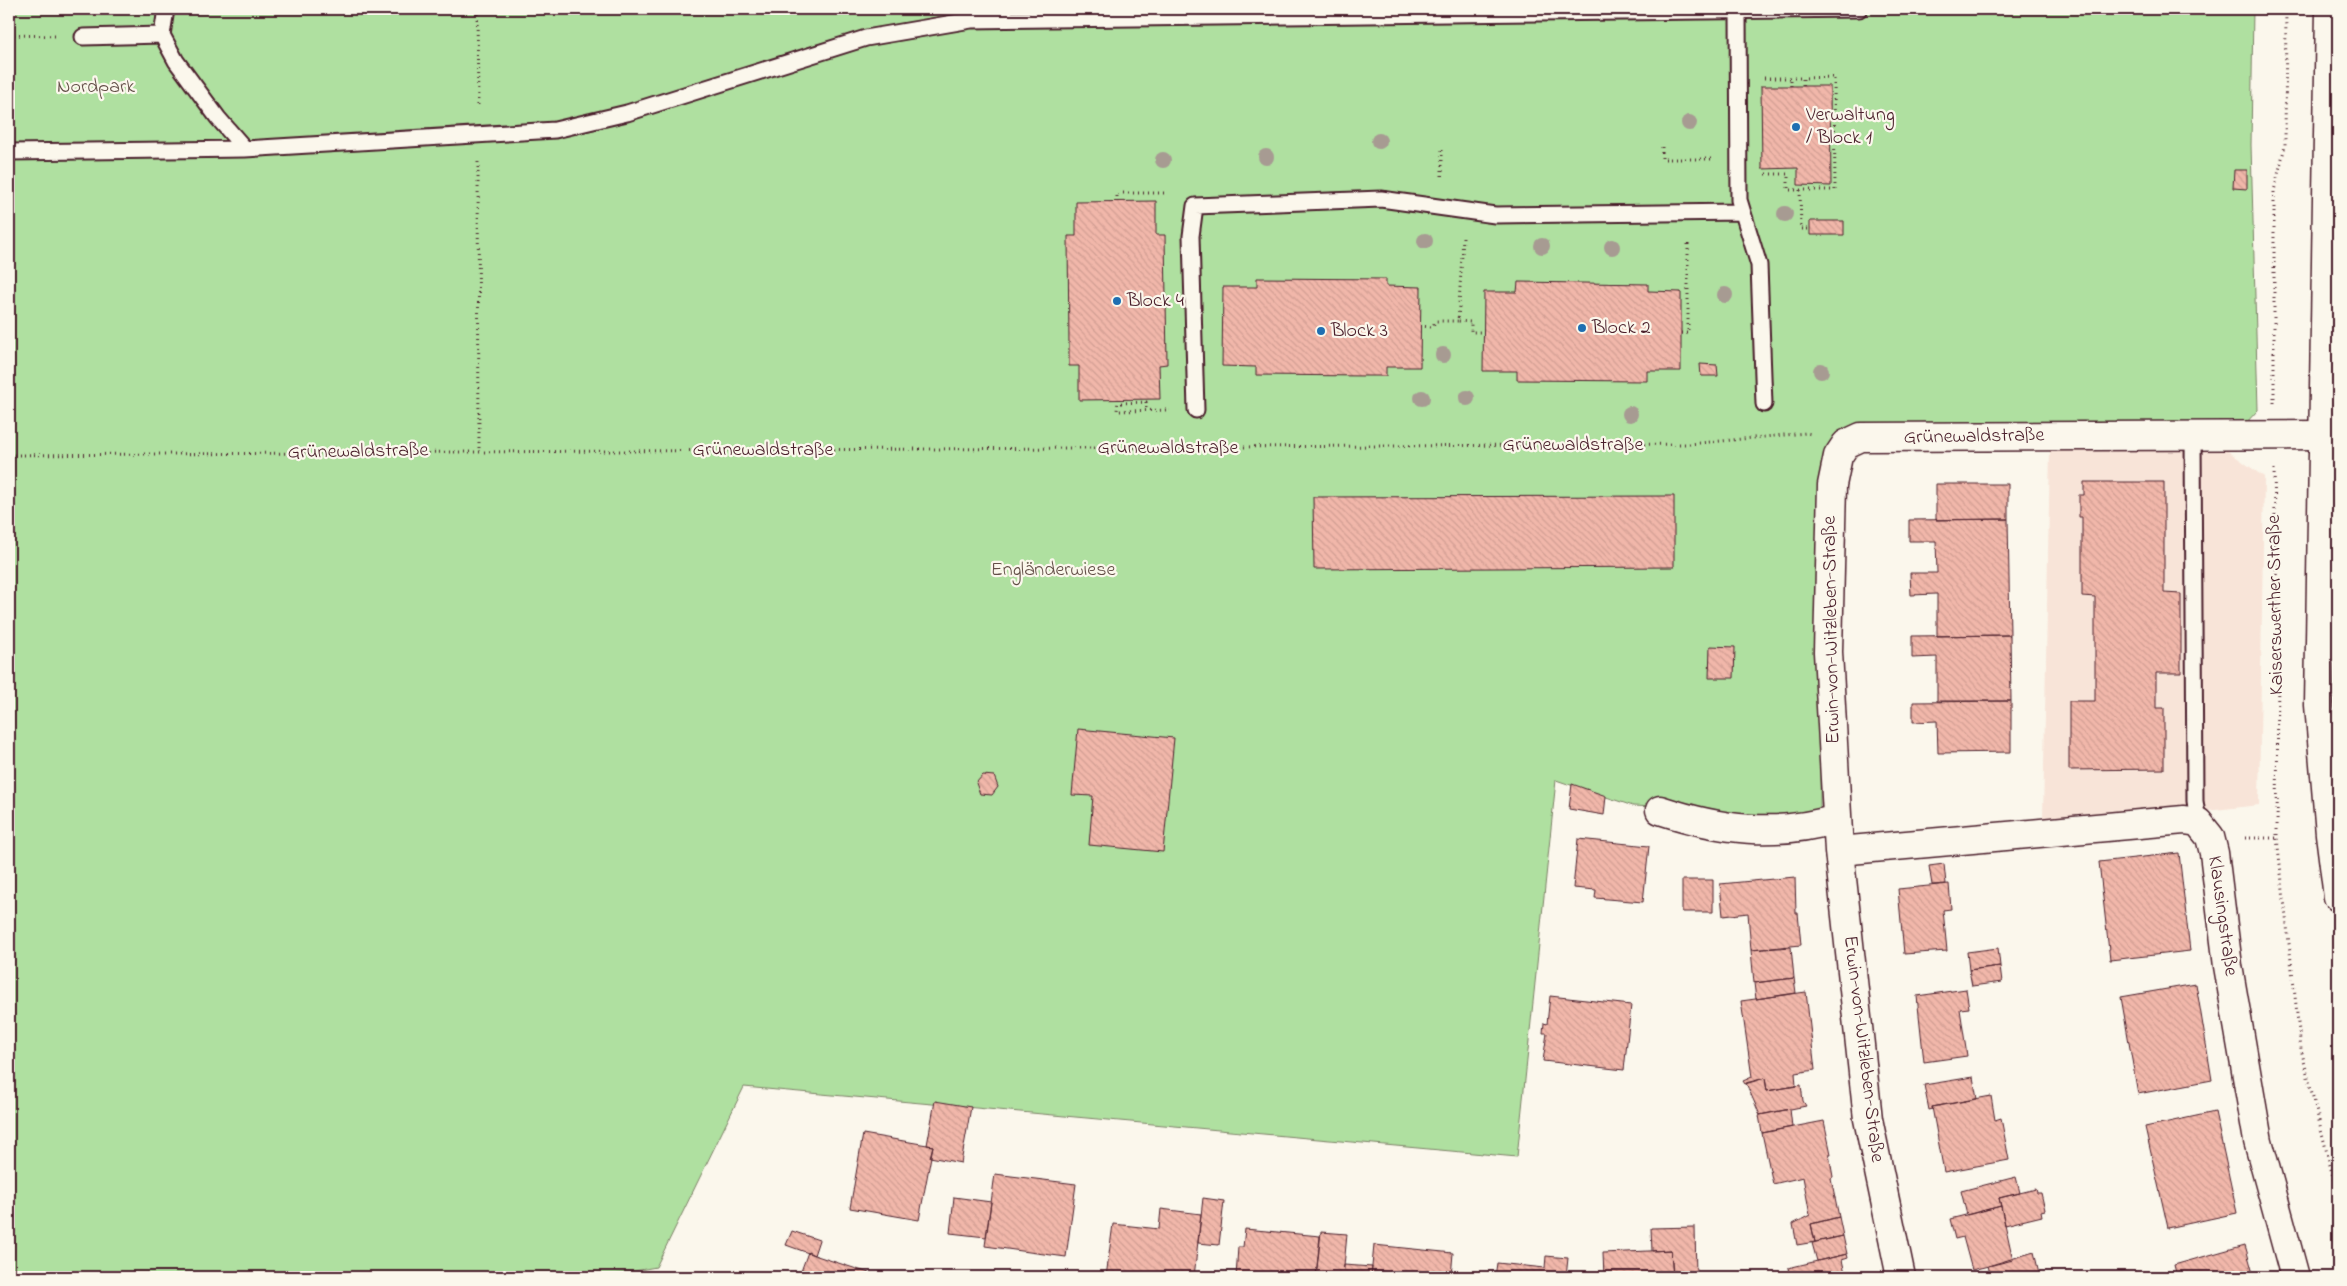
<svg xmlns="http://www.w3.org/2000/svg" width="2347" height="1286" viewBox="0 0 2347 1286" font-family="'Indie Flower',sans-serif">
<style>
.built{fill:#f8e4d8}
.green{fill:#afe0a0;stroke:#7c8066}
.building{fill:url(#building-back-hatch);stroke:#4a1f2b}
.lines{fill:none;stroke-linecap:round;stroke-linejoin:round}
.lane-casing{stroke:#4a1f2b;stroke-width:19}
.street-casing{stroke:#4a1f2b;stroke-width:31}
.secondary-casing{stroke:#4a1f2b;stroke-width:31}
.path{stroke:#4a1f2b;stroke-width:3;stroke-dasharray:1 4;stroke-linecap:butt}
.lane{stroke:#fbf7ec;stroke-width:15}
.street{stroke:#fbf7ec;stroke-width:28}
.secondary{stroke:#fbf7ec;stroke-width:28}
.tree{fill:#a79b92}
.poi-dot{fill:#1f6fb2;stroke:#fbf7ec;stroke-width:2}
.labels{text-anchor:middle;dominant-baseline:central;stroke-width:4.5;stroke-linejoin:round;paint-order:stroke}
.park-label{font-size:20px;fill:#634f48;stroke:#fbf7ec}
.poi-label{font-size:20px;fill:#4a1f2b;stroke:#fbf7ec;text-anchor:start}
.street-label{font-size:20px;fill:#4a1f2b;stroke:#fbf7ec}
</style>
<defs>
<pattern id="building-back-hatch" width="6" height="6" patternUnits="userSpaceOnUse" patternTransform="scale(1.25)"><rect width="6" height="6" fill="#f1b7aa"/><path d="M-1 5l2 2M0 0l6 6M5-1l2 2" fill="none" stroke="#d09d92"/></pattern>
</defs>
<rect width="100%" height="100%" fill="#fbf7ec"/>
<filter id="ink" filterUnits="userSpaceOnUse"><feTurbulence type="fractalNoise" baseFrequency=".02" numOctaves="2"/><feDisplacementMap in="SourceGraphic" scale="10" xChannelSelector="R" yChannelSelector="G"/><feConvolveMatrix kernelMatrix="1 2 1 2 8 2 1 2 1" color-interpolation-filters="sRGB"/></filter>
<g filter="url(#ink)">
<path class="built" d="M2050,449L2228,451L2264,477L2259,805L2048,829L2043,819Z"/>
<path class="green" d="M9,9H2253L2251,145L2258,410L2245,424L1837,434L1823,456L1820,807L1784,824L1678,808L1633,806L1556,780L1517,1157L744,1087L656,1267L602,1277H9Z"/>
<path class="building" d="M1761,86H1830L1831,186L1798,185V168L1762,169Z
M2234,170H2247V189L2233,188Z
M1156,201V235H1165L1167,364L1159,365L1160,399L1079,400V366H1069V347L1068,236H1076V202Z
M1810,221H1844V235H1810Z
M1257,278L1386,279V286L1421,287L1420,367H1386V376H1367L1256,375V367L1222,366L1223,287H1257Z
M1518,282L1648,284V291L1681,292V371H1647V381L1517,380V371H1483L1484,292H1517Z
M1700,364L1717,365L1718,376H1701Z
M2084,482H2164V593L2181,594V673H2156V708H2164V769L2069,770V701H2095V597L2082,596V517H2079V495H2084Z
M1936,484H2008V519L1936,520Z
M1674,496V567L1314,569L1313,497Z
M2008,519L2010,635L1937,636V594L1911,595L1910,573H1937L1936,541H1909V520Z
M2010,635L2011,701H1937V657L1912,658V636Z
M1710,646L1735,647L1734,678H1709Z
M2011,701V752L1938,753L1937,721L1913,722V702Z
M1078,729L1174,738L1163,852L1089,845L1093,796L1072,795Z
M983,775L994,776L998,787L992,795L980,794L976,783Z
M1572,784L1606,796L1604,815L1569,809Z
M1578,839L1649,846L1643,902L1595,898L1596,890L1573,888Z
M2179,853L2190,951L2110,960L2099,862Z
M1944,864L1946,884L1932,885L1929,866Z
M1795,877L1796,913H1798L1801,945L1751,950L1748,913L1723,916L1720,884Z
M1682,880H1713V912H1682Z
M1949,884L1951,909L1943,910L1947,951L1904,954L1898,889Z
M1791,947L1794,978L1754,983L1751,950Z
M1998,948L2000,966L1969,970L1967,952Z
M2000,966L2002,982L1972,986L1969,970Z
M1794,978L1796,993L1756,999L1754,983Z
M2196,984L2212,1080L2138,1094L2121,997Z
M1966,989L1969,1008L1960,1009L1967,1056L1924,1062L1917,996Z
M1806,992L1815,1070L1795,1073L1796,1086L1767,1091L1765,1078L1745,1084L1743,1081L1752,1077L1741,1001Z
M1550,996L1631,1005L1624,1070L1543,1061L1547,1033H1543L1544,1023L1547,1024Z
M1973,1077L1977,1099L1932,1107L1933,1109L1929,1110L1924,1085Z
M1765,1078L1767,1091L1801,1085L1803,1101L1806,1106L1760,1115L1746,1083Z
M1991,1096L1995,1120L2001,1118L2009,1160L1944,1172L1932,1107Z
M935,1101L971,1107L961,1163L930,1157L933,1146L927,1145Z
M1790,1109L1792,1127L1762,1133L1759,1115Z
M2215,1112L2237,1213L2168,1228L2145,1127Z
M1824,1121L1831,1154H1829L1833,1177L1831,1178L1839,1217L1811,1224L1815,1242L1797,1245L1793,1224L1810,1215L1803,1177L1773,1184L1762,1133Z
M863,1134L933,1146L919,1220L850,1208Z
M995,1174L1076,1184L1066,1257L985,1246Z
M2016,1177L2020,1193L1999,1198L2001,1206L1967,1215L1961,1191Z
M2036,1189L2037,1193H2041L2045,1210L2041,1211L2042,1216L2005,1225L1999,1198Z
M954,1197L991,1202L986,1237L950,1233Z
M1203,1198L1224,1201L1219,1245L1198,1243Z
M2001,1206L2013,1260L1972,1270L1963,1237L1955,1239L1950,1219Z
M1161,1209L1201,1214L1194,1277H1106L1113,1224L1159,1229Z
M1839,1217L1843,1236L1815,1242L1811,1224Z
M1695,1227L1696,1277H1673L1671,1250L1652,1251L1651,1228Z
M1245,1229L1320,1236L1316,1277H1236L1238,1247H1243Z
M792,1231L819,1240L814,1255L786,1245Z
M1321,1232L1347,1234L1343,1277H1316Z
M1843,1236L1847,1254L1817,1261L1812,1243Z
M1374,1245L1453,1253L1451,1277H1371Z
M2245,1245L2254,1277H2177L2174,1265Z
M1671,1250L1673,1277H1604L1603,1253Z
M808,1252L814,1255L881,1277H799Z
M2034,1252L2040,1277H1991L1988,1266Z
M1847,1254L1848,1258L1842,1260L1846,1277H1790L1788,1268Z
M1546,1256L1568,1258L1566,1277H1495L1497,1263L1545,1268Z
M1344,1265L1372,1267L1371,1277H1343Z"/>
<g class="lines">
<g class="lane-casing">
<path id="lane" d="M166,9L162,35L176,61L218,118L245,149
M1738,11L1739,200L1759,265L1764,404
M83,37L162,35
M9,152L245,149L555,130L627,113L866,38L971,20L1859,9
M1196,410L1191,236L1195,206L1381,199L1495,215L1742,212
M2193,435L2195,801L2198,822"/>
</g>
<g class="street-casing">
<path id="street" d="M1660,810C1721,830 1775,837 1837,819
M1839,851L2184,820L2198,822L2210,837L2214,853L2228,966L2258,1141L2295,1277
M1901,1277L1868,1119L1839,851L1828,652L1832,485L1838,456L1846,444L1861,437L2323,435"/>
</g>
<g class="secondary-casing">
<path id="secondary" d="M2330,9L2319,705L2330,834L2338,897"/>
</g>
<path class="path" d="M477,9L478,108
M9,35L58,36
M1764,78H1803V86
M1791,86V78
M1662,147V159H1712
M1442,150V180
M478,162L479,451
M1766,174H1788V190H1835L1834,77L1803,78
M1800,190L1801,229H1810
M1117,202V193H1171
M1463,237L1458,321L1471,322V332H1484
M1420,326L1432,327L1436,321H1458
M1681,333H1688V240
M1118,399L1117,411L1170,410
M1121,403L1146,402V411
M2274,403V191L2285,146L2286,9
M9,455L1689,444L1806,433L1812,434
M2274,469L2278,653L2277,838L2301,1049L2338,1197
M2245,838H2277"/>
<use href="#lane" class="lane"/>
<use href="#street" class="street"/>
<use href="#secondary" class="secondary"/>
</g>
<g class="tree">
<circle cx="1689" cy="123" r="8"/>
<circle cx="1379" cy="141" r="8"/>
<circle cx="1266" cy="157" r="8"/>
<circle cx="1163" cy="160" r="8"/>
<circle cx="1785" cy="214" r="8"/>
<circle cx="1425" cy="241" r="8"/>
<circle cx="1542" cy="246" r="8"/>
<circle cx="1612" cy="247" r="8"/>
<circle cx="1725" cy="295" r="8"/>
<circle cx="1443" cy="355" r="8"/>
<circle cx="1821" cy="371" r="8"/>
<circle cx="1422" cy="398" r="8"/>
<circle cx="1467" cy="398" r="8"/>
<circle cx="1630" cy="414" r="8"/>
</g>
</g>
<g class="poi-dot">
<circle cx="1796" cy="127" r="5"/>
<circle cx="1117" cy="301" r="5"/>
<circle cx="1582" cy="328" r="5"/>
<circle cx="1321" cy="331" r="5"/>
</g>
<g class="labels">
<g class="park-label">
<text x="96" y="87">Nordpark</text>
<text x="1053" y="570">Engländerwiese</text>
</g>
<g class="poi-label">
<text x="1806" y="115">Verwaltung<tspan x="1806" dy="23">/ Block 1</tspan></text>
<text x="1127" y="301">Block 4</text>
<text x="1592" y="328">Block 2</text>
<text x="1331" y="331">Block 3</text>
</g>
<g class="street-label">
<text transform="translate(1974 437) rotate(-1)">Grünewaldstraße</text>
<text x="1573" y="445">Grünewaldstraße</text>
<text x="1168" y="448">Grünewaldstraße</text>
<text x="763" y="450">Grünewaldstraße</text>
<text transform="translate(358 452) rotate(-1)">Grünewaldstraße</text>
<text transform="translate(2276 605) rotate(-91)">Kaiserswerther Straße</text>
<text transform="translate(1832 630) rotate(-91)">Erwin-von-Witzleben-Straße</text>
<text transform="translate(2222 916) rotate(82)">Klausingstraße</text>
<text transform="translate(1863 1049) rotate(83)">Erwin-von-Witzleben-Straße</text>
</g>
</g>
<rect width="2347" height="1286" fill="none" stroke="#fbf7ec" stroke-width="30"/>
<rect x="15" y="15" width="2317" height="1256" fill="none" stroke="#4a1f2b" stroke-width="2" filter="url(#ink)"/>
</svg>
